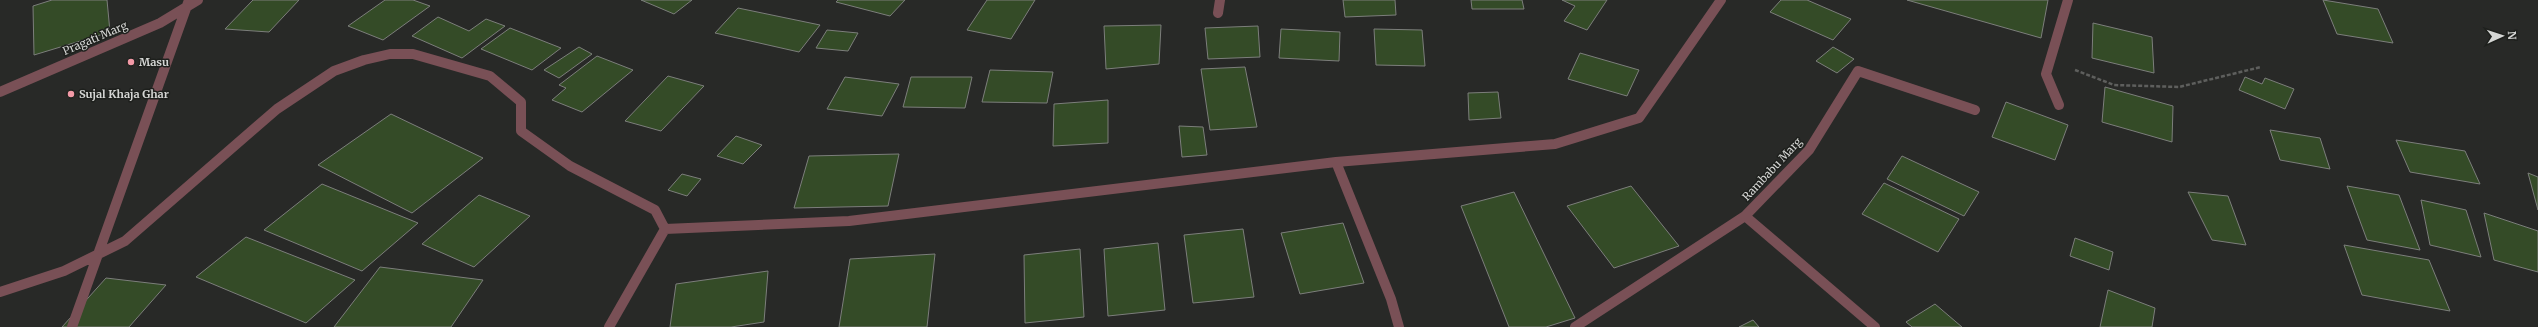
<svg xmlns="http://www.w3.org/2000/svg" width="2538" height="327" viewBox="0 0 2538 327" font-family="Merriweather,serif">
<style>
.building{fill:#344b27;stroke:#7c7e7b}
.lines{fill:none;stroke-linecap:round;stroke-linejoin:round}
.path{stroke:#5e5f5d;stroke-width:2.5;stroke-dasharray:4 2;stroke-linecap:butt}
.minor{stroke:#795056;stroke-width:10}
.poi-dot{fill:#f39aa7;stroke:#1e201d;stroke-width:1.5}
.labels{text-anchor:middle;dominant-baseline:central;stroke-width:3;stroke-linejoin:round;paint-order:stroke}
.street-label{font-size:11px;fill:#d5d6d4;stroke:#1e201d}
.poi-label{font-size:11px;font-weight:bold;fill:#d5d6d4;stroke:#1e201d;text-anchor:start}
</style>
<rect width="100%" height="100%" fill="#282927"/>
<path class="building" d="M52,0H107L110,32L34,55L33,6Z
M253,0H299L269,32L225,29Z
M385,0H413L430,6L383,40L348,26Z
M641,0H692L674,14Z
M838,0H905L890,16L836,2Z
M987,0H1035L1011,39L967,30Z
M1343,0H1395L1396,15L1345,17Z
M1471,0H1522L1524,9H1472Z
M1562,0H1607L1587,30L1564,21L1575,6Z
M1781,0H1807L1851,19L1833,40L1770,12Z
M1907,0H2048L2041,38Z
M2323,0L2378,9L2393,43L2337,34Z
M738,8L820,25L799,52L715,33Z
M438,17L469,31L486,19L505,26L462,58L412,36Z
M2093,23L2152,37L2154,73L2092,58Z
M1161,25L1159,64L1106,69L1104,26Z
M1258,26L1260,57L1208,59L1205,28Z
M510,28L561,48L532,70L481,49Z
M1281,29L1340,32L1339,61L1279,58Z
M1374,29L1422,30L1425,66L1376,65Z
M827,30L858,33L848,51L816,48Z
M579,47L592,54L559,78L544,70Z
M1833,47L1854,59L1837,73L1816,61Z
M1580,53L1639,70L1627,96L1568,79Z
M597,56L633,70L582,112L552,100L566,88L559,85Z
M1245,67L1257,127L1210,130L1201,69Z
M990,70L1053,72L1047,103L982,102Z
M668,76L704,86L661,131L625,121Z
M845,77L899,84L882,116L827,109Z
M911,77H972L965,108L903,107Z
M2245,77L2262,84L2265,78L2294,89L2285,109L2239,90Z
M2105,87L2173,106L2172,142L2102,122Z
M1498,92L1501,118L1469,120L1468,93Z
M1108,100V143L1053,146L1054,104Z
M2006,102L2068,125L2055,160L1992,137Z
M391,114L483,158L412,213L318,165Z
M1179,126L1203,127L1207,155L1182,157Z
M2270,130L2320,138L2330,169L2280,160Z
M736,136L762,145L743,164L717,156Z
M2396,140L2465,151L2480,184L2410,172Z
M899,154L888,206L794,208L809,156Z
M1902,156L1979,192L1964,216L1887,179Z
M2528,173L2538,177V210Z
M682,174L701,179L687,196L668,190Z
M1884,183L1959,219L1938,252L1862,214Z
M322,184L418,223L362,271L264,230Z
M1631,186L1679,246L1614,268L1567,206Z
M2347,186L2399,195L2420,250L2367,240Z
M1514,192L1575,318L1546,327H1509L1461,206Z
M2188,192L2228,196L2246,245L2212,240Z
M479,195L530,216L474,267L422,244Z
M2421,200L2466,210L2481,257L2430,245Z
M2484,213L2538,231V272L2494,260Z
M1343,223L1364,283L1300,294L1281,233Z
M1243,229L1254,297L1193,303L1184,235Z
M246,237L355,280L306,323L196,277Z
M2075,238L2113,252L2109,270L2070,256Z
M1158,243L1165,310L1108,316L1104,249Z
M2344,245L2429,260L2450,311L2362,295Z
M1080,249L1084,317L1025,323L1024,255Z
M935,254L927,327H839L850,259Z
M380,267L483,280L451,327H334Z
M768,271L764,322L731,327H670L676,284Z
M106,278L166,285L129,327H62Z
M2108,290L2155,308L2152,327H2100Z
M1935,304L1962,327H1912L1906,322Z
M1753,320L1759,327H1739Z"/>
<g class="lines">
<path class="path" d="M2075,70L2114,85L2179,87L2261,67"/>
<path class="minor" d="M1218,13L1220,0
M0,92L160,23L198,0
M2059,105L2046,74L2068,0
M1336,162L1391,299L1399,327
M1745,216L1875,327
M0,292L64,271L125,241L277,109L334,71L364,60L390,54H413L490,76L521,102V131L570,166L655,210L665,229L849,221L1336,162L1555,144L1639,118L1721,0
M72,327L189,0
M609,327L665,229
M1575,327L1745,216L1809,150L1858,71L1975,110"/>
</g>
<g class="poi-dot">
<circle cx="131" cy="62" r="4"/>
<circle cx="71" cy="94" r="4"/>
</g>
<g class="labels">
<g class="street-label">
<text transform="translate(95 38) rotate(-23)">Pragati Marg</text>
<text transform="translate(1772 169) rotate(-47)">Rambabu Marg</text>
</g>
<g class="poi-label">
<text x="139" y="62">Masu</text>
<text x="79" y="94">Sujal Khaja Ghar</text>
</g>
</g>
<g transform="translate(2502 36) rotate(87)" stroke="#1e201d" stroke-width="3" paint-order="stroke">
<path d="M0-3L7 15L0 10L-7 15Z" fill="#d5d6d4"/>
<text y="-6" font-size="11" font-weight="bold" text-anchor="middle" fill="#d5d6d4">N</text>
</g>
</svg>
